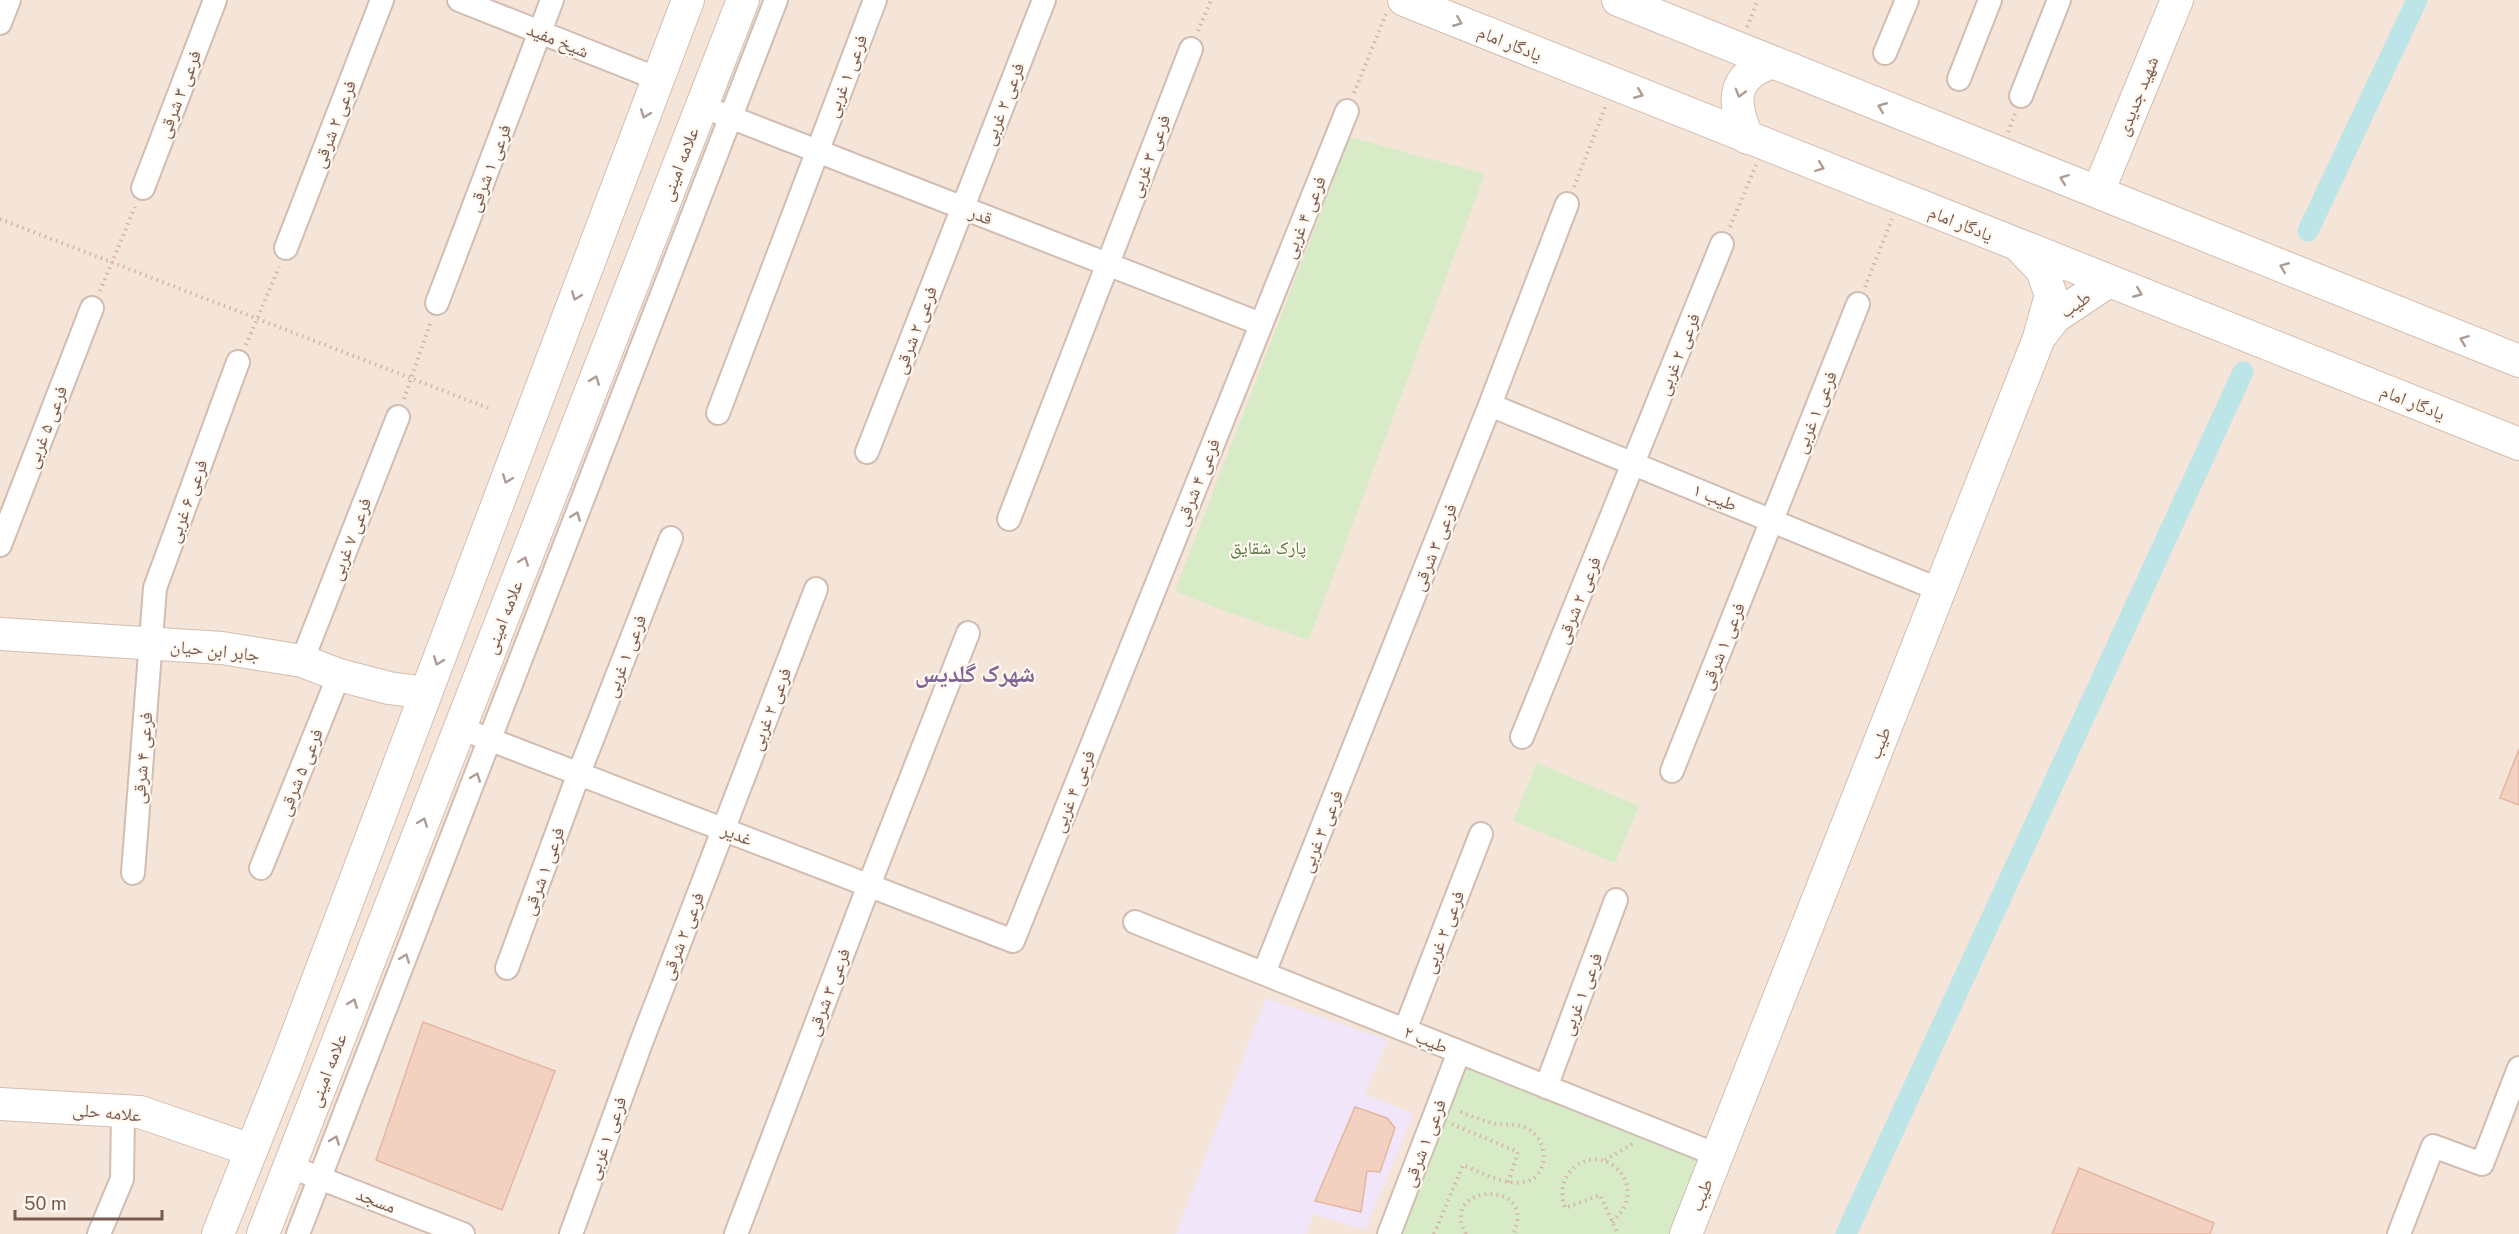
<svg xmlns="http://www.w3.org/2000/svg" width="2519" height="1234" viewBox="0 0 2519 1234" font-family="'Public Sans','Noto Naskh Arabic',sans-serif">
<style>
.residential{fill:#f4e5d8}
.education{fill:#f1e6f9;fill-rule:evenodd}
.green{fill:#d8ebc7}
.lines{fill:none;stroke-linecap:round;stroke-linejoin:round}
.canal{stroke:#bde4e7;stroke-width:21}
.building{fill:#f2d1c1;stroke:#e4b6a2;stroke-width:1.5}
.street-casing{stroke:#d1bdb1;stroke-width:26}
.secondary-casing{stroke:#d4bdaf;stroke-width:34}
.path{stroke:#d7b4a4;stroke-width:4;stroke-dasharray:1.5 4.5;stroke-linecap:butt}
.street{stroke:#fff;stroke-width:22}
.secondary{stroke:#fff;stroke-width:32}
.oneway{stroke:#ad9b94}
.labels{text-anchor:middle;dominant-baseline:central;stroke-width:4.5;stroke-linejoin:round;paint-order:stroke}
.street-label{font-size:18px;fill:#77594d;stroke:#fff8f0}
.park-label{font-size:18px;fill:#557741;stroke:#fff8f0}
.district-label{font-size:24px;font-weight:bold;fill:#806593;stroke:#fff8f0}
</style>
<rect width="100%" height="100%" fill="#fcf4ea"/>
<path class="residential" d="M0,0H2519V1234H0Z"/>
<path class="education" d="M1266,998L1388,1040L1365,1094L1414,1114L1365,1230L1313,1214L1307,1234H1176ZM1356,1107L1387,1118L1395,1128L1380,1172L1367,1171L1360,1212L1316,1200Z"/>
<path class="green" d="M1350,137L1485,174L1309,640L1224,611L1175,591Z
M1537,763L1639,806L1615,863L1513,821Z
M1464,1065L1702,1162L1674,1234H1401Z"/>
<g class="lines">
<path class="canal" d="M2308,231L2417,0
M1846,1234L2243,372"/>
</g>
<path class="building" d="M2519,749V805L2500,798Z
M423,1022L555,1071L502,1210L376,1160Z
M1355,1107L1387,1118L1395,1128L1380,1172L1367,1171L1361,1212L1315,1201Z
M2079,1168L2214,1223L2210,1234H2052Z"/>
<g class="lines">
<g class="street-casing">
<path id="street" d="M459,0L658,79
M0,23L9,0
M1885,53L1907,0
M1959,79L1990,0
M2021,96L2059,0
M717,112L1261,324
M143,188L215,0
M286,248L382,0
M437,303L552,0
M1490,405L1940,590
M718,413L875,0
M867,452L1044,0
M1009,519L1191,49
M0,545L92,308
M302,661L398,417
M460,728L1013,941L1347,111
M1522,737L1722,244
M1672,771L1858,304
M261,868L339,675
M133,873L155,588L238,362
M1135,922L1717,1155
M507,968L579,773L671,538
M1264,973L1490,405L1567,204
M1405,1030L1481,834
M1546,1087L1616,900
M289,1166L463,1234
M99,1234L122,1179L123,1112
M298,1234L776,0
M571,1234L641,1043L816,589
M736,1234L869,885L968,633
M1389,1234L1459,1052
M2399,1234L2433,1146L2482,1164L2519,1068"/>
</g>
<g class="secondary-casing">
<path id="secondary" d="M1404,0L2519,444
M1618,0L2519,361
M1748,138C1732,103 1730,76 1773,62
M2098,192L2177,0
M2019,246L2042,270L2051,295L2040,334
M0,634L222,648L302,661L339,675L389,688L426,693
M0,1104L140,1112L251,1150
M218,1234L287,1061L688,0
M263,1234L743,0
M1686,1234L2039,338L2055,317L2109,281"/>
</g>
<path class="path" d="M1747,27L1758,0
M1198,31L1211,0
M1354,93L1386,14
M2008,132L2015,114
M1574,187L1606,105
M0,219L488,408
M1730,227L1756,165
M1865,287L1892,219
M100,291L135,207
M246,345L279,267
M404,399L431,321
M1452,1124L1518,1152L1508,1183
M1605,1160L1634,1143
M1612,1222C1655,1185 1599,1135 1569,1173C1561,1183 1561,1196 1565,1208L1600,1195L1618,1234
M1434,1234L1463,1165C1481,1172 1504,1186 1524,1182C1550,1177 1549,1140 1528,1129C1518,1123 1507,1125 1496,1124C1483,1121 1470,1116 1457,1110
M1466,1234C1437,1183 1540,1178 1513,1234"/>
<use href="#street" class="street"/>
<use href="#secondary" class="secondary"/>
</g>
<defs><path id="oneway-chevron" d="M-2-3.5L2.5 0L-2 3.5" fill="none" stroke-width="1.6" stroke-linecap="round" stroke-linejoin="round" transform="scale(1.5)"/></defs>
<g class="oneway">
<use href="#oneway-chevron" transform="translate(1458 22) rotate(22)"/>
<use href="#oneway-chevron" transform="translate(1740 93) rotate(105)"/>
<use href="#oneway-chevron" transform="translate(1639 94) rotate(22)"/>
<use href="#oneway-chevron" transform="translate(1882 107) rotate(-158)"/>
<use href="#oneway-chevron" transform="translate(645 114) rotate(111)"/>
<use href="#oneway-chevron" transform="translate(1820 167) rotate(21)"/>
<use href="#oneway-chevron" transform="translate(2064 179) rotate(-159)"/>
<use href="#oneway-chevron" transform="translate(2284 267) rotate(-158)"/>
<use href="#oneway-chevron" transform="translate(2138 293) rotate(22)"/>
<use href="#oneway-chevron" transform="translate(576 296) rotate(111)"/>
<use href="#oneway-chevron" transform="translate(2464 340) rotate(-159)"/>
<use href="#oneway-chevron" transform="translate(595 380) rotate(-69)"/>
<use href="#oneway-chevron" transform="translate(507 479) rotate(111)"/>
<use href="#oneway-chevron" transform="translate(576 516) rotate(-69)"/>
<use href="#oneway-chevron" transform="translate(524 561) rotate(-69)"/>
<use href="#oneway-chevron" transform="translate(438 661) rotate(111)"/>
<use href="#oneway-chevron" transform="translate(476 777) rotate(-69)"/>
<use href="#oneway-chevron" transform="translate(423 822) rotate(-69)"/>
<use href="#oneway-chevron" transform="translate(405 958) rotate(-69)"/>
<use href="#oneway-chevron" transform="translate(353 1003) rotate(-69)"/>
<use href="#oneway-chevron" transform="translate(335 1140) rotate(-69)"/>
</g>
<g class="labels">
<g class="street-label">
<text transform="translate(558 40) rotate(22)">شیخ مفید</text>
<text transform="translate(1510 43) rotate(22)">یادگار امام</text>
<text transform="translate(846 76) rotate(-69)">فرعی ۱ غربی</text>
<text transform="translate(179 94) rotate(-69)">فرعی ۳ شرقی</text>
<text transform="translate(2137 96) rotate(-68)">شهید جدیدی</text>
<text transform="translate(1003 104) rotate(-69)">فرعی ۲ غربی</text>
<text transform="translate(334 124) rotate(-69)">فرعی ۲ شرقی</text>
<text transform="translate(1149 156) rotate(-69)">فرعی ۳ غربی</text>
<text transform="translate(679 164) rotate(-69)">علامه امینی</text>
<text transform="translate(489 168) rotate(-69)">فرعی ۱ شرقی</text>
<text transform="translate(981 215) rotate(21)">قدر</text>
<text transform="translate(1304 217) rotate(-68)">فرعی ۴ غربی</text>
<text transform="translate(1961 223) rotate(22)">یادگار امام</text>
<text transform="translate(2075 304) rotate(-35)">طیب</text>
<text transform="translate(915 330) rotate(-69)">فرعی ۲ شرقی</text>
<text transform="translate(1678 354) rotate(-68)">فرعی ۲ غربی</text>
<text transform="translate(2413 402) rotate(22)">یادگار امام</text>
<text transform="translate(1815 412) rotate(-68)">فرعی ۱ غربی</text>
<text transform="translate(46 427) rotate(-69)">فرعی ۵ غربی</text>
<text transform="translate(1197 482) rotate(-68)">فرعی ۴ شرقی</text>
<text transform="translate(1715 497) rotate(22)">طیب ۱</text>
<text transform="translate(187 501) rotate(-70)">فرعی ۶ غربی</text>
<text transform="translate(350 539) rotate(-69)">فرعی ۷ غربی</text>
<text transform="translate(1434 547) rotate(-68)">فرعی ۳ شرقی</text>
<text transform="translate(1578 600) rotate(-68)">فرعی ۲ شرقی</text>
<text transform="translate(503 617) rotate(-69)">علامه امینی</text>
<text transform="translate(1722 646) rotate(-68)">فرعی ۱ شرقی</text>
<text transform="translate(215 650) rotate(6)">جابر ابن حیان</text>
<text transform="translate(625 656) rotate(-69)">فرعی ۱ غربی</text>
<text transform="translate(770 709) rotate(-69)">فرعی ۲ غربی</text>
<text transform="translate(1879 743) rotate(-68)">طیب</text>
<text transform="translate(142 758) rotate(-85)">فرعی ۴ شرقی</text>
<text transform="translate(300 772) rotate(-68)">فرعی ۵ شرقی</text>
<text transform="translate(1073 791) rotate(-68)">فرعی ۴ غربی</text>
<text transform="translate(1321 831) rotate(-68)">فرعی ۳ غربی</text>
<text transform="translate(737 834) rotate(21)">غدیر</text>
<text transform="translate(543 871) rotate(-70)">فرعی ۱ شرقی</text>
<text transform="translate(1443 932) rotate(-69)">فرعی ۲ غربی</text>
<text transform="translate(682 936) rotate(-69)">فرعی ۲ شرقی</text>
<text transform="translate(828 992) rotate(-69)">فرعی ۳ شرقی</text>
<text transform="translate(1581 994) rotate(-69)">فرعی ۱ غربی</text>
<text transform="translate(1426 1039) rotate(22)">طیب ۲</text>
<text transform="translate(327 1070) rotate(-69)">علامه امینی</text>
<text transform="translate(107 1112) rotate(5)">علامه حلی</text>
<text transform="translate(606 1138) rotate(-70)">فرعی ۱ غربی</text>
<text transform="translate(1424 1143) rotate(-69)">فرعی ۱ شرقی</text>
<text transform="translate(1701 1195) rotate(-68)">طیب</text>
<text transform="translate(376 1200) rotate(21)">مسجد</text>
</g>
<g class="park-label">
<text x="1268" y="547">پارک شقایق</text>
</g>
<g class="district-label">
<text x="975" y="673">شهرک گلدیس</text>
</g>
</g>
<path d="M15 1210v9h147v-9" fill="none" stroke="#77594d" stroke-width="3"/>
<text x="24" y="1210" font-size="18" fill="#77594d" stroke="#fff8f0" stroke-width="4.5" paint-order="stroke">50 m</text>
</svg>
